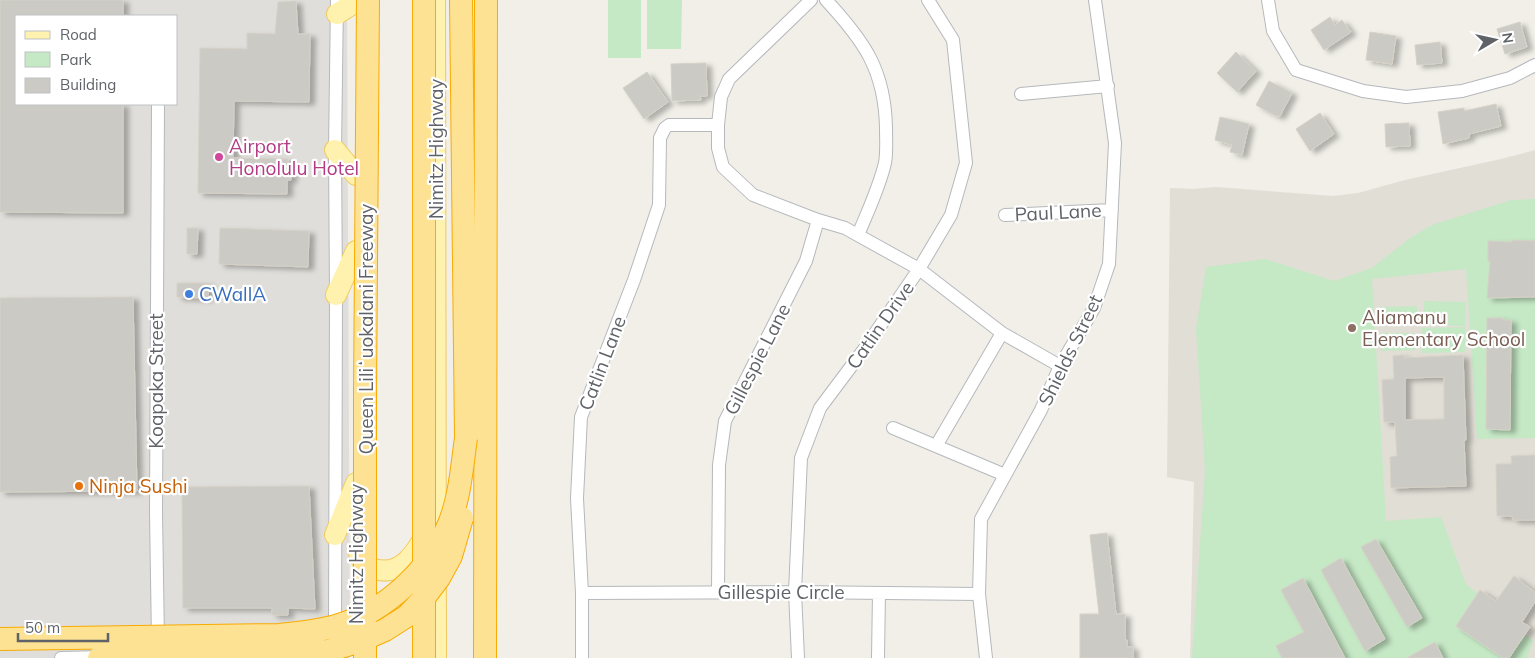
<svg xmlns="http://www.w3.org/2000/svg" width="1535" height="658" viewBox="0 0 1535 658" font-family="Mulish,sans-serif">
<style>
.industrial{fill:#e0deda;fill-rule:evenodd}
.education{fill:#e1ded6}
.green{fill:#c5e8c5}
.building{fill:#cccac5;stroke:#d6d1c6;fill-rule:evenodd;filter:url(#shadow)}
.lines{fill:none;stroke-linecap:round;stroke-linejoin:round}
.street-casing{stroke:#b5b8bc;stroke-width:14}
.primary-casing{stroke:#f2c960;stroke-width:22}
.highway-casing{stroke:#f9ab00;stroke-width:24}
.street{stroke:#fff;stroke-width:12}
.primary{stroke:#fff2af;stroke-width:20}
.highway{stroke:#fde293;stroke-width:22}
.highway-bridge-casing{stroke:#f9ab00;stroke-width:24;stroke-linecap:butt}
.highway-bridge{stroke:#fde293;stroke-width:22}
.hotel-dot{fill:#d1479c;stroke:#fff;stroke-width:2}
.shop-dot{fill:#3f7fe0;stroke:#fff;stroke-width:2}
.education-dot{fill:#8d6e63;stroke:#fff;stroke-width:2}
.food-dot{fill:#e8710a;stroke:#fff;stroke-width:2}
.labels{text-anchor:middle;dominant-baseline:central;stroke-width:4.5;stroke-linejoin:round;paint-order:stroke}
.hotel-label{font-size:19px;fill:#b23c85;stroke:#fff;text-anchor:start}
.street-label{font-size:19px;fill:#5f6368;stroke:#fff}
.shop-label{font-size:19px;fill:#366cbe;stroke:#fff;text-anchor:start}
.education-label{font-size:19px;fill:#785e54;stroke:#fff;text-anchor:start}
.food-label{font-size:19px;fill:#c56008;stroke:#fff;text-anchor:start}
</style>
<defs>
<filter id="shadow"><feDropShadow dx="5.5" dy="3" stdDeviation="2.5" flood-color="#0004"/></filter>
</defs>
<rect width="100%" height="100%" fill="#f1efe8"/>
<path class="industrial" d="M0,0H347L350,658H0ZM16,16H176V104H16Z"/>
<path class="education" d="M1535,150V658H1190L1194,482L1167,477L1170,188L1193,189L1216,187L1333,196L1358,193L1405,180L1501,159Z"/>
<path class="green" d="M608,0H641V58H608Z
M647,0H682L681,49H647Z
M1535,199V438L1477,439L1466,269L1372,279L1386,521L1441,517L1466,584L1533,641L1527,658H1192L1205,471L1196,328L1206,267L1265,259L1334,281L1372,268L1410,238L1432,225L1511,200Z
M1424,301L1466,302L1465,326L1423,325Z
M1417,306V324H1380V307Z
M1465,327V352L1422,353V328Z
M1381,333H1414L1415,350L1381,351Z"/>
<path class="building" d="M0,0H123V16H16V104H123V213L0,212Z
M296,1L298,34H310L309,102L234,101L233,158L288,159L287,168H292L291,180H287V194L198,193L200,48L247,49V33L275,34L278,2Z
M1330,17L1335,25L1342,20L1351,32L1324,50L1311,30Z
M1520,22L1527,47L1505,54L1497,29Z
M1370,32L1396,36L1392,64L1366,60Z
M1440,42L1442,63L1417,65L1415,45Z
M1236,52L1256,71L1237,92L1217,73Z
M706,63L707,96H700L701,100L672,101L671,64Z
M647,72L668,102L644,119L623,88Z
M1269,81L1292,93L1280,116H1276L1256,105Z
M1496,104L1501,126L1469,134V138L1443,144L1438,112L1464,108V111Z
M1320,113L1334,134L1310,151L1296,129Z
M1220,117L1249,124L1242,155L1230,152L1232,145L1215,140Z
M1409,123L1410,146L1386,147L1385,124Z
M187,228H198L197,254H187Z
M220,228L309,231L308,267L219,264Z
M1512,240L1535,241V297L1487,298L1490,261H1488V241L1512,242Z
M177,283H209L208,298L177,297Z
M133,297L137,491L0,492V298Z
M1487,318H1503V320H1511L1510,430L1486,429Z
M1404,355V358L1463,355L1466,440H1464L1466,486L1391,488L1390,457L1397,456L1395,422H1384L1382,380L1394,379L1393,356ZM1444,377V419L1405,420V378Z
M1535,455V520H1513L1512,516H1497L1496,464H1512L1511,456Z
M309,486L315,609L288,608V615H272V608H183L182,487Z
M1107,533L1116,614H1125V640H1127V647H1133V658H1080V614H1099L1090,535Z
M1376,539L1422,618L1407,627L1361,547Z
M1341,558L1385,639L1365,651L1321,570Z
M1514,576L1535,592V602L1522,622L1530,627L1509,658H1503L1456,626L1480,590L1496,601Z
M1303,578L1345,658H1282L1276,646L1304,632L1281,590Z
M1435,642L1443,658H1407Z"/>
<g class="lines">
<g class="street-casing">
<path id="street" d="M811,0L729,79L721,97L718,125V148L723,167L753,195L818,220L845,228L919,269L1002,333L1060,366
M826,0C864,41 885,70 886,128C886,140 887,152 885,163C879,188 868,211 858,235
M1268,0L1273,31L1296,70L1363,91L1406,97L1462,91L1510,78L1535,65
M1021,94L1108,86
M1005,215L1112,210
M893,428L1005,475
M936,446L1002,333
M718,592L719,465L725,421L806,261L818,220
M582,593L795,592L979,594
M335,630L336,295L335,150L337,0
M158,641L156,513L158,104
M61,658L106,657
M582,658V593L577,498L581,417L634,280L659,205L660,138L665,128L669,125H718
M798,658L795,592L801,458L820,408L865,348L919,269L951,215L966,163L953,40L928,0
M878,658L879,593
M986,658L979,594L981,519L1041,410L1060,366L1094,308L1109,264L1115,143L1095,0"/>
</g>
<g class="primary-casing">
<path id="primary" d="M435,0L436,658
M337,14L357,1
M335,150L356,175
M336,295L356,251
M335,535L356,483
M359,553C362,562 365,566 374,569C401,577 416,553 427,532"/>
</g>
<g class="highway-casing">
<path id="highway" d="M461,0L466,438
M485,658L486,0"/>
</g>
<use href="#street" class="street"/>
<use href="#primary" class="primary"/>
<use href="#highway" class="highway"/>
<g class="highway-bridge-casing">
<path id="highway-bridge" d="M424,0V658
M0,639L279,635C300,633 320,631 339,625C386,611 430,569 449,524C460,497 462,466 466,438
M99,658L172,652L258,655L328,651L360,641L385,630L407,616L424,598L439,578L451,556L462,518
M365,658V395L368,0"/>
</g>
<use href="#highway-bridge" class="highway-bridge"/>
</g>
<circle class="hotel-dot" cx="219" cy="157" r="5"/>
<circle class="shop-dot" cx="189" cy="294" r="5"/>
<circle class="education-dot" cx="1352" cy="328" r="5"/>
<circle class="food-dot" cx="79" cy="486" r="5"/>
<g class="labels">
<g class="hotel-label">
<text x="229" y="146">Airport<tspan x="229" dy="22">Honolulu Hotel</tspan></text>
</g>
<g class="street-label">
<text transform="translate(436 149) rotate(-90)">Nimitz Highway</text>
<text transform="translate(1058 212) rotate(-3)">Paul Lane</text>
<text transform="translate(880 325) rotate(-55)">Catlin Drive</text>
<text transform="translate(366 329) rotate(-90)">Queen Liliʻuokalani Freeway</text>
<text transform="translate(1070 350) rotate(-64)">Shields Street</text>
<text transform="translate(757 359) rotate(-63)">Gillespie Lane</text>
<text transform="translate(602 363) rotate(-69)">Catlin Lane</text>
<text transform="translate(156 381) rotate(-90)">Koapaka Street</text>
<text transform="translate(356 554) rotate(-90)">Nimitz Highway</text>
<text x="781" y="592">Gillespie Circle</text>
</g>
<g class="shop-label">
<text x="199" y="294">CWallA</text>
</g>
<g class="education-label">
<text x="1362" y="317">Aliamanu<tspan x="1362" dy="22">Elementary School</tspan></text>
</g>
<g class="food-label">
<text x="89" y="486">Ninja Sushi</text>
</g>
</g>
<rect x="15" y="15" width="162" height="90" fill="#ffffff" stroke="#bfc1c3"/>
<rect x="25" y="31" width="25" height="8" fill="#fff2af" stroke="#bfc1c3"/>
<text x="60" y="40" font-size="15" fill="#5f6368">Road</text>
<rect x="25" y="52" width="25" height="15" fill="#c5e8c5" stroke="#bfc1c3"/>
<text x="60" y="65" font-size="15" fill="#5f6368">Park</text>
<rect x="25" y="78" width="25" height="15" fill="#cccac5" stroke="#bfc1c3"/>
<text x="60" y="90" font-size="15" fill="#5f6368">Building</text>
<g transform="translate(1495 40) rotate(81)" stroke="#ffffff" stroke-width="4" paint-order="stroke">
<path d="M0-4L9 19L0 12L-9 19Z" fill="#5f6368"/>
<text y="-8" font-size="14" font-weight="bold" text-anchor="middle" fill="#5f6368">N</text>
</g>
<path d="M18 633v8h90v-8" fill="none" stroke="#5f6368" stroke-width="2.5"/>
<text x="25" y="633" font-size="15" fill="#5f6368" stroke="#ffffff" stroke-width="4" paint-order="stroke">50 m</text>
</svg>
